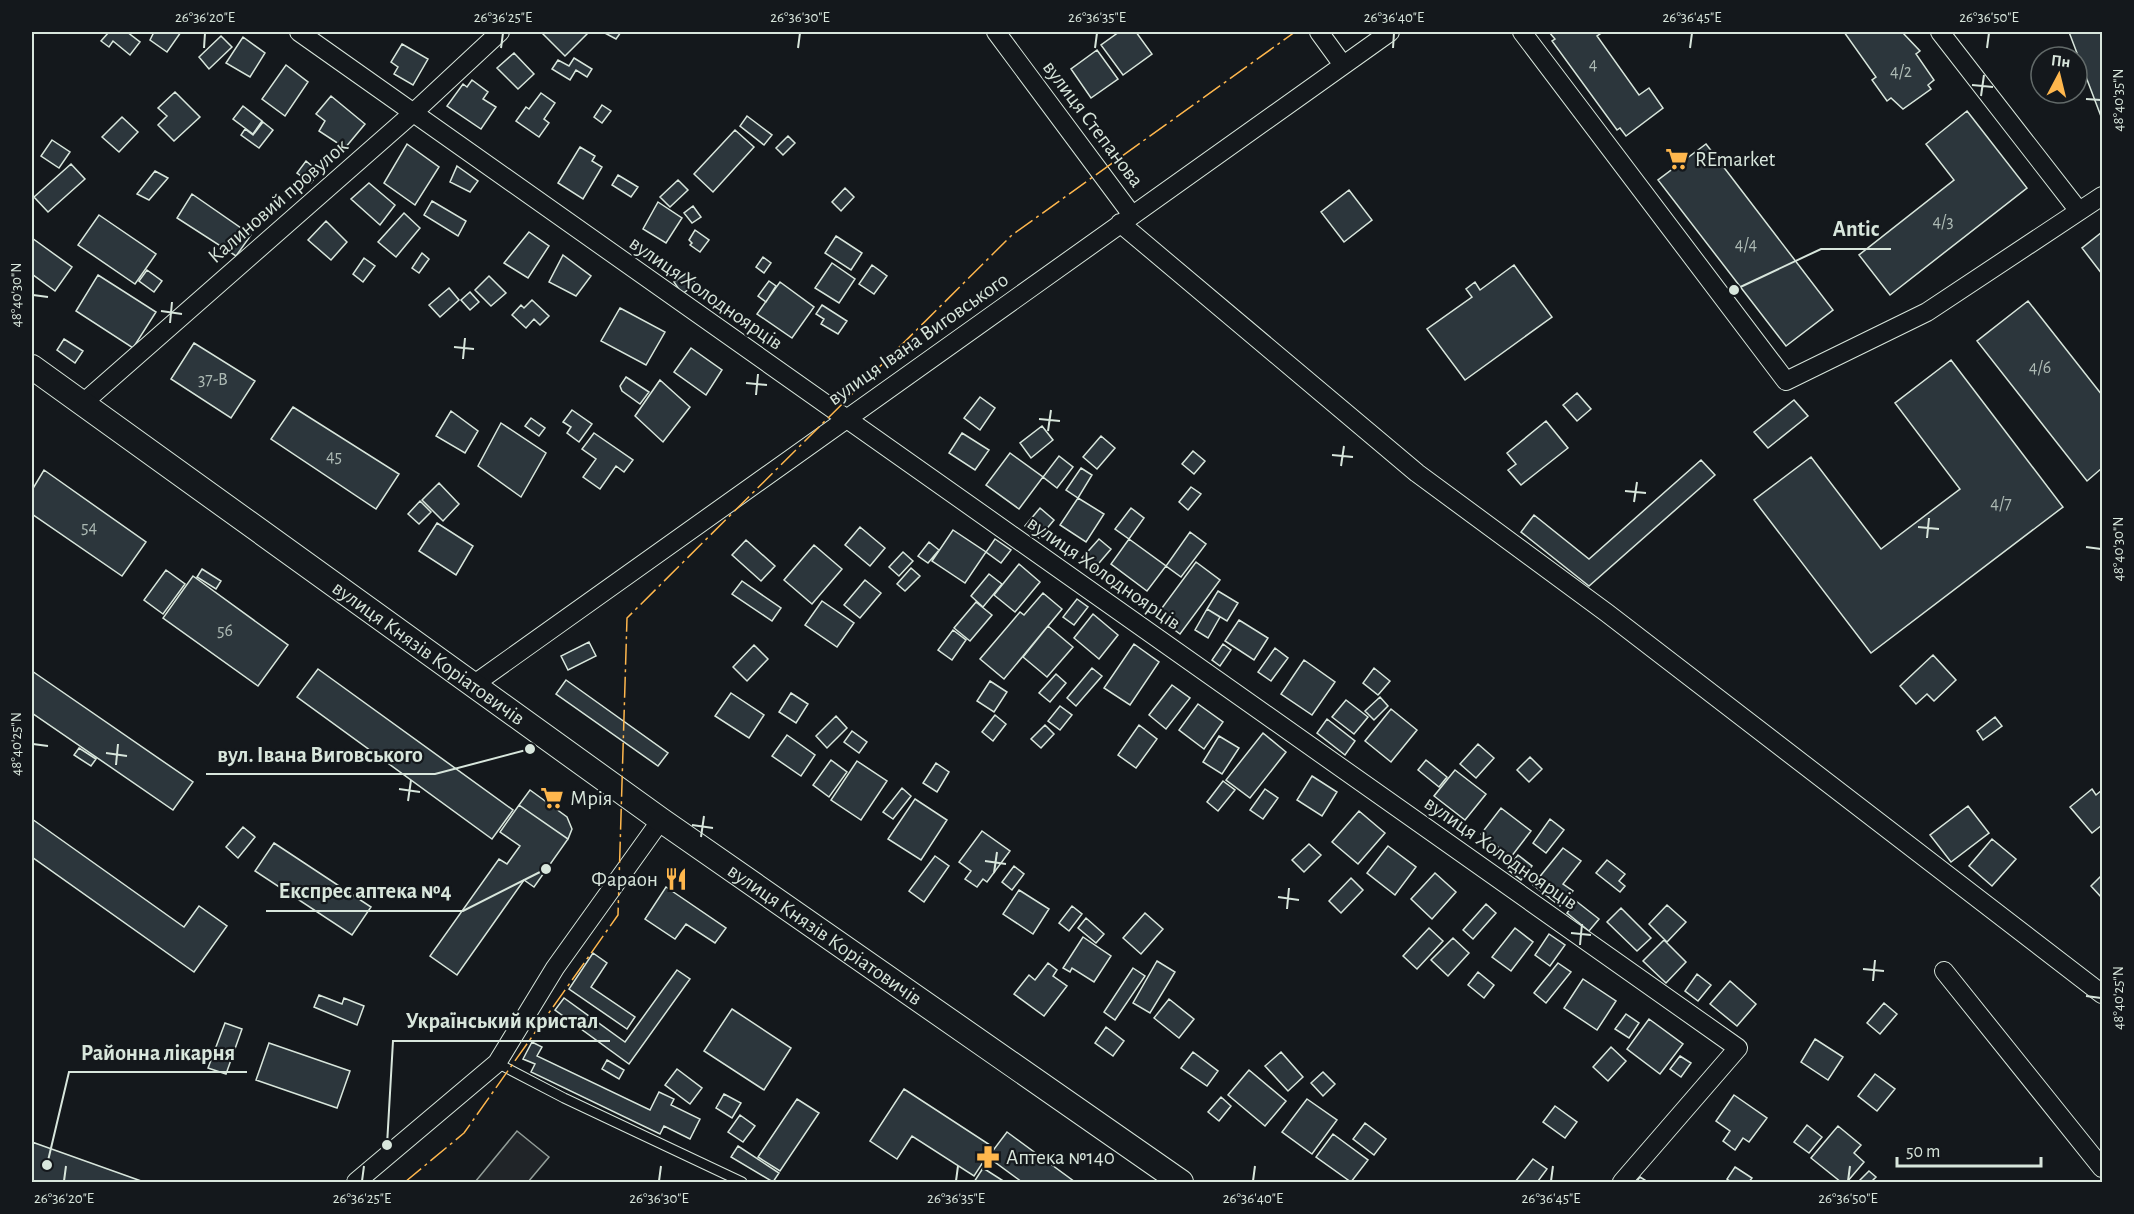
<svg xmlns="http://www.w3.org/2000/svg" width="2134" height="1214" viewBox="0 0 2134 1214" font-family="'Alegreya Sans',sans-serif">
<style>
.green{fill:#202428;stroke:#939e99;stroke-width:1.5}
.building{fill:#2c363c;stroke:#d8e6dc;stroke-width:1.5}
.lines{fill:none;stroke-linecap:round;stroke-linejoin:round}
.service-casing{stroke:#d8e6dc;stroke-width:11}
.minor-casing{stroke:#d8e6dc;stroke-width:20}
.secondary-casing{stroke:#d8e6dc;stroke-width:26}
.service{stroke:#14181c;stroke-width:9}
.minor{stroke:#14181c;stroke-width:18}
.secondary{stroke:#14181c;stroke-width:24}
.power{stroke:#ffb74d;stroke-width:1.5;stroke-dasharray:21 4.5 3 4.5;stroke-linecap:butt}
.ticks{fill:none;stroke:#d8e6dc;stroke-width:2}
.labels{text-anchor:middle;dominant-baseline:central;stroke-width:4.5;stroke-linejoin:round;paint-order:stroke}
.number-label{font-size:18px;fill:#adbab4}
.street-label{font-size:21px;fill:#d8e6dc;stroke:#14181c}
.poi-label{font-size:21px;fill:#d8e6dc;stroke:#14181c;text-anchor:start}
.leader{fill:none;stroke:#d8e6dc;stroke-width:2}
.callout-dot{fill:#d8e6dc;stroke:#14181c;stroke-width:2}
.callout-label{font-size:22px;text-anchor:middle;font-weight:bold;fill:#d8e6dc;stroke:#14181c;stroke-width:4.5;stroke-linejoin:round;paint-order:stroke}
.neatline{fill:none;stroke:#d8e6dc;stroke-width:2}
.ticks-label{font-size:15px;text-anchor:middle;fill:#d8e6dc}
</style>
<rect width="100%" height="100%" fill="#14181c"/>
<path class="green" d="M517,1131L549,1157L528,1182H475Z"/>
<path class="building" d="M109,32H127L140,42L130,55L113,41L109,47L101,41Z
M154,32H181L167,52L150,40Z
M541,32H589L565,56Z
M603,32H621L616,39Z
M1119,32H1136L1152,54L1123,75L1101,45Z
M1549,32H1603L1597,36L1639,95L1649,88L1663,108L1626,136L1620,128L1617,130L1552,41L1555,39Z
M1844,32H1902L1920,51L1916,54L1934,80L1928,85L1931,89L1903,109L1891,98L1887,101L1872,80L1876,77Z
M2069,32H2102V119Z
M221,36L232,47L209,69L199,57Z
M243,37L265,53L250,77L226,63Z
M402,44L428,59L413,85L394,74L398,67L391,62Z
M1097,50L1118,79L1091,98L1071,69Z
M514,53L534,74L518,89L497,68Z
M574,58L592,69L587,77L576,70L570,80L552,69L558,60L569,66Z
M286,65L308,82L285,116L262,99Z
M472,80L488,92L483,99L496,107L481,129L447,106L463,84L467,87Z
M175,92L200,117L174,141L158,125L167,116L158,108Z
M541,93L555,103L544,119L549,123L539,137L516,121L526,107L529,109Z
M331,96L365,124L345,148L319,131L325,121L316,114Z
M602,105L611,111L602,123L594,117Z
M243,106L262,121L253,134L233,119Z
M1967,111L2027,188L1890,295L1859,255L1954,180L1926,144Z
M747,116L772,135L764,145L740,126Z
M122,117L138,132L119,152L102,137Z
M263,122L273,130L259,148L241,135L245,129L253,135Z
M735,130L754,147L713,192L694,174Z
M788,136L795,143L783,155L776,148Z
M52,140L70,152L59,168L41,156Z
M407,144L439,167L415,205L384,183Z
M1706,144L1833,310L1786,346L1658,180Z
M580,147L595,156L592,161L602,167L583,199L558,183Z
M306,161L319,172L311,183L297,173Z
M71,164L85,179L48,212L34,197Z
M457,166L478,181L470,192L450,182Z
M155,171L168,178L149,200L137,194Z
M618,175L638,187L631,197L612,185Z
M678,180L688,190L670,207L660,197Z
M369,183L395,205L380,225L351,199Z
M845,188L854,197L841,211L832,202Z
M1349,190L1372,220L1344,242L1321,212Z
M192,194L251,235L236,256L177,218Z
M432,201L466,221L458,236L424,215Z
M658,202L682,218L666,243L643,229Z
M693,206L701,217L692,223L684,213Z
M404,213L420,228L396,257L378,242Z
M99,215L156,254L135,284L78,245Z
M326,221L347,242L331,260L308,240Z
M695,230L709,240L700,252L690,245L692,243L689,240Z
M529,232L549,246L528,278L504,263Z
M2102,232V274L2082,248Z
M836,236L862,253L851,270L825,253Z
M32,238L72,267L55,291L32,274Z
M422,253L429,259L419,273L412,268Z
M563,255L591,276L576,296L549,282Z
M763,257L771,263L764,273L756,267Z
M364,258L375,266L363,282L353,274Z
M832,263L855,279L839,303L815,288Z
M872,265L887,276L874,294L859,284Z
M1514,265L1552,317L1465,380L1427,329L1472,297L1466,289L1475,282L1480,290Z
M147,270L162,281L154,292L139,281Z
M688,272L696,284L682,294L674,282Z
M98,275L156,312L133,348L76,311Z
M489,276L506,293L491,306L475,290Z
M769,281L776,286L766,302L758,296Z
M780,282L814,307L792,338L757,314Z
M449,288L459,300L440,317L429,305Z
M470,292L479,302L470,310L461,300Z
M532,300L549,316L540,325L534,319L526,328L512,315L521,305L524,308Z
M2028,301L2102,395V468L2087,481L1977,341Z
M822,305L847,321L838,334L821,324L824,319L816,314Z
M620,308L665,332L646,365L601,341Z
M64,339L83,351L75,363L57,350Z
M194,343L255,381L231,418L171,379Z
M691,348L722,370L706,395L674,372Z
M1951,360L2063,507L1871,653L1754,500L1811,457L1881,549L1960,489L1895,403Z
M626,377L649,392L640,404L622,391L620,386Z
M660,380L690,407L663,442L635,416Z
M1577,393L1591,409L1577,421L1563,405Z
M980,397L995,408L980,430L964,418Z
M1794,400L1808,416L1768,448L1754,432Z
M293,407L399,474L376,509L271,439Z
M572,410L592,424L579,442L567,433L571,427L563,422Z
M451,411L478,431L465,453L436,436Z
M531,418L545,428L539,436L525,426Z
M1546,421L1568,448L1521,485L1508,470L1516,464L1507,453Z
M501,423L546,453L521,497L478,466Z
M1042,426L1053,440L1031,458L1020,443Z
M594,433L633,460L624,472L616,466L600,489L583,477L596,459L582,449Z
M962,433L989,450L975,470L949,453Z
M1101,436L1115,448L1097,469L1083,457Z
M1193,451L1205,461L1194,474L1182,464Z
M1010,453L1043,477L1019,509L986,485Z
M1059,456L1073,467L1057,488L1043,477Z
M1701,460L1715,475L1589,586L1521,532L1534,515L1589,559Z
M1081,468L1092,475L1078,498L1066,490Z
M44,470L146,542L122,576L32,514V490Z
M439,483L459,504L443,521L422,500Z
M1191,487L1201,494L1188,510L1179,502Z
M1078,498L1104,514L1086,542L1060,525Z
M420,501L431,512L419,524L408,514Z
M1040,508L1054,520L1039,538L1025,526Z
M1131,508L1144,518L1129,539L1115,529Z
M437,523L473,546L456,575L419,551Z
M860,527L885,548L870,566L845,545Z
M953,530L986,552L965,583L932,561Z
M1190,532L1206,544L1181,577L1166,566Z
M995,539L1011,550L1001,563L986,552Z
M1099,539L1111,549L1094,569L1082,558Z
M1129,539L1166,566L1147,591L1111,564Z
M746,540L775,566L761,581L732,555Z
M929,542L939,550L928,563L918,556Z
M814,545L842,569L812,604L784,580Z
M903,552L913,561L899,576L889,567Z
M1196,562L1220,580L1180,634L1156,616Z
M1019,564L1040,582L1015,612L994,595Z
M911,568L920,576L905,591L897,584Z
M202,569L221,581L216,589L197,577Z
M166,570L185,584L163,614L144,600Z
M989,574L1002,584L983,607L971,596Z
M193,576L288,645L258,686L163,618Z
M865,580L881,593L860,618L844,605Z
M742,581L781,608L772,621L732,594Z
M1218,591L1238,603L1227,621L1207,609Z
M1043,593L1062,609L1004,679L980,659L1020,612L1024,615Z
M1077,599L1088,607L1074,625L1063,617Z
M822,601L854,623L837,647L805,625Z
M976,602L992,615L970,641L954,628Z
M1207,609L1220,617L1208,638L1195,630Z
M1093,614L1118,635L1099,659L1074,638Z
M1239,620L1268,638L1254,660L1225,641Z
M1048,626L1073,647L1047,677L1023,657Z
M953,630L966,640L952,660L938,650Z
M589,642L596,656L568,670L561,656Z
M1134,644L1159,662L1130,705L1104,688Z
M1223,644L1231,650L1220,666L1212,660Z
M754,645L768,659L747,681L733,667Z
M1275,648L1288,658L1271,681L1258,672Z
M1933,655L1956,680L1934,701L1927,694L1916,704L1900,686Z
M1304,660L1335,682L1312,715L1281,694Z
M1092,668L1102,676L1076,706L1067,698Z
M1374,668L1390,681L1378,695L1363,683Z
M318,669L513,810L492,839L297,697Z
M32,671L193,782L173,810L32,713Z
M1056,674L1066,683L1050,702L1039,693Z
M566,680L668,753L658,766L556,694Z
M990,681L1007,692L994,712L977,701Z
M1172,685L1190,698L1166,729L1149,715Z
M731,693L764,715L749,738L715,716Z
M791,693L808,704L796,723L779,712Z
M1380,697L1388,706L1374,720L1365,711Z
M1346,700L1368,717L1354,734L1332,717Z
M1198,704L1223,722L1204,749L1179,730Z
M1060,706L1072,715L1060,730L1048,721Z
M1391,709L1417,730L1391,762L1365,741Z
M995,715L1006,724L993,741L982,732Z
M836,716L847,728L827,748L816,736Z
M1995,717L2002,726L1983,740L1977,731Z
M1327,719L1355,741L1345,755L1317,733Z
M1045,725L1054,734L1041,748L1031,739Z
M1139,725L1157,739L1136,768L1118,755Z
M852,731L867,742L859,753L844,742Z
M1263,733L1286,752L1250,798L1226,780Z
M787,735L815,755L801,776L772,756Z
M1219,736L1239,748L1222,774L1203,762Z
M1478,744L1494,758L1476,778L1460,764Z
M79,748L96,759L91,766L74,755Z
M1530,757L1542,769L1529,782L1517,770Z
M831,760L847,772L829,797L813,785Z
M1426,760L1447,777L1439,787L1418,770Z
M857,761L887,781L861,820L831,800Z
M936,763L949,772L937,792L923,783Z
M1455,770L1486,794L1465,820L1434,796Z
M1312,776L1337,792L1322,816L1297,800Z
M1223,781L1235,790L1218,811L1207,802Z
M902,788L911,796L893,819L883,812Z
M1265,789L1278,798L1263,819L1250,810Z
M2092,789L2096,795L2102,790V825L2092,833L2070,807Z
M530,790L567,817L572,829L568,839L519,805Z
M915,799L947,820L921,860L888,839Z
M519,805L568,839L534,887L524,880L457,975L430,956L499,859L507,864L520,846L500,832Z
M1968,806L1989,833L1951,862L1930,835Z
M1501,808L1531,831L1511,857L1481,834Z
M1359,811L1385,833L1358,864L1332,842Z
M32,819L184,927L199,906L227,926L194,972L32,857Z
M1550,819L1564,830L1546,853L1533,843Z
M243,827L255,837L238,858L226,847Z
M982,831L1010,851L987,882L983,879L977,887L965,879L971,871L959,862Z
M1992,839L2016,859L1992,886L1969,866Z
M274,843L371,907L352,935L255,871Z
M1309,844L1321,855L1304,872L1292,860Z
M1388,846L1416,867L1395,895L1367,873Z
M1563,848L1581,861L1563,884L1573,891L1560,906L1533,885Z
M1518,855L1532,866L1521,880L1507,869Z
M935,856L949,866L924,902L909,891Z
M1607,860L1625,874L1619,881L1625,886L1620,892L1596,873Z
M1014,866L1024,874L1012,890L1002,882Z
M1435,873L1456,892L1432,919L1411,899Z
M2102,875V898L2091,886Z
M1351,878L1363,890L1341,913L1329,901Z
M666,887L726,928L715,943L686,924L675,939L645,919Z
M1019,890L1049,909L1033,934L1003,914Z
M1576,901L1599,919L1589,931L1567,913Z
M1486,904L1496,913L1473,939L1463,930Z
M1667,905L1686,922L1667,942L1649,924Z
M1072,906L1082,914L1069,931L1059,923Z
M1621,908L1651,938L1637,951L1607,922Z
M1145,913L1163,929L1141,954L1123,938Z
M1086,918L1104,934L1096,943L1078,928Z
M1429,928L1443,941L1417,969L1403,956Z
M1515,928L1533,942L1511,971L1492,957Z
M1549,934L1565,945L1550,966L1535,955Z
M1083,937L1111,956L1094,982L1072,968L1070,972L1063,968Z
M1453,938L1469,953L1448,976L1431,960Z
M1664,940L1686,962L1666,983L1643,961Z
M593,953L607,963L591,987L635,1017L627,1029L569,989Z
M1157,961L1175,972L1150,1013L1133,1003Z
M1048,963L1057,970L1053,976L1067,986L1044,1016L1014,994L1029,975L1035,980Z
M1558,963L1571,972L1546,1003L1534,993Z
M1133,968L1145,976L1115,1020L1104,1012Z
M677,970L690,979L629,1064L555,1010L564,998L625,1042Z
M1478,972L1494,985L1484,998L1468,985Z
M1697,974L1711,985L1698,1001L1685,991Z
M1583,979L1616,1001L1597,1030L1564,1008Z
M1730,981L1756,1004L1737,1026L1710,1004Z
M319,995L342,1004L344,998L364,1006L357,1025L314,1007Z
M1169,999L1194,1019L1179,1038L1154,1018Z
M1884,1003L1897,1014L1880,1034L1867,1023Z
M732,1009L791,1048L764,1090L704,1051Z
M1626,1014L1639,1023L1629,1038L1615,1029Z
M1649,1019L1683,1044L1660,1074L1627,1049Z
M225,1023L242,1029L226,1074L208,1068Z
M1106,1027L1124,1041L1113,1056L1095,1043Z
M1815,1039L1843,1057L1828,1080L1801,1062Z
M532,1042L542,1047L537,1056L650,1110L659,1092L674,1099L671,1105L700,1119L690,1139L664,1126L660,1134L531,1072L535,1064L523,1059Z
M269,1043L350,1071L337,1108L256,1080Z
M1611,1047L1626,1061L1608,1081L1593,1067Z
M1193,1052L1218,1071L1207,1086L1181,1068Z
M1281,1052L1303,1077L1288,1091L1265,1066Z
M1680,1056L1691,1063L1681,1077L1670,1069Z
M607,1060L624,1070L619,1079L602,1069Z
M677,1069L702,1088L690,1104L665,1085Z
M1249,1070L1286,1101L1265,1126L1228,1095Z
M1323,1072L1335,1084L1323,1096L1311,1083Z
M1875,1074L1895,1089L1877,1111L1858,1096Z
M904,1089L993,1147L974,1176L912,1136L897,1159L870,1141Z
M724,1094L741,1103L732,1118L716,1108Z
M1734,1095L1767,1118L1749,1142L1743,1138L1735,1150L1723,1141L1730,1131L1716,1121Z
M1221,1097L1231,1106L1219,1121L1208,1112Z
M797,1099L819,1113L780,1171L758,1157Z
M1307,1099L1337,1120L1312,1154L1282,1132Z
M1555,1106L1577,1122L1565,1138L1543,1122Z
M740,1115L755,1126L743,1142L728,1132Z
M1365,1123L1386,1139L1374,1155L1353,1139Z
M1807,1125L1822,1137L1809,1153L1794,1142Z
M1838,1126L1861,1145L1854,1153L1864,1162L1847,1182H1841L1811,1158Z
M1007,1132L1075,1182H1022L988,1157Z
M1333,1134L1368,1160L1351,1182L1316,1157Z
M32,1142L144,1182H32Z
M738,1146L779,1173L773,1182L731,1157Z
M1533,1159L1547,1169L1538,1181L1540,1182H1515Z
M1735,1167L1752,1178L1749,1182H1731L1727,1179Z
M983,1168L1005,1182H974Z
M1869,1171L1876,1177L1871,1182H1858Z
M1640,1177L1648,1182H1636Z"/>
<g class="lines">
<g class="service-casing">
<path id="service" d="M497,1063L564,1098L742,1182"/>
</g>
<g class="minor-casing">
<path id="minor" d="M299,32L1738,1048L1622,1182
M996,32L1132,215
M1319,32L1343,65
M1522,32L1786,381L1927,312L2102,196
M1940,32L2079,211
M1120,223L1417,473L1607,613L2102,994
M83,403L413,113L500,32
M473,685L1390,32
M1944,971L2102,1168
M356,1182L497,1063L555,968L661,820"/>
</g>
<g class="secondary-casing">
<g id="secondary">
<path id="s1" d="M32,367L661,820L1181,1182"/>
</g>
</g>
<use href="#service" class="service"/>
<use href="#minor" class="minor"/>
<use href="#secondary" class="secondary"/>
<path class="power" d="M405,1182L464,1133L618,915L627,618L1012,235L1295,32"/>
</g>
<path class="ticks" d="M204,48L205,33M501,48L503,33M798,48L800,33M1095,48L1097,33M1393,48L1394,33M1690,48L1692,33M1987,48L1989,33M1972,85L1993,87M1981,96L1984,75M2086,99L2101,100M33,295L48,297M161,311L182,314M170,323L172,302M454,347L474,349M463,359L465,338M746,383L767,385M756,395L758,374M1039,419L1060,421M1048,431L1051,410M1332,455L1353,457M1341,466L1344,446M1625,491L1646,493M1634,502L1637,482M1918,527L1939,529M1927,538L1929,518M2086,547L2101,549M33,744L48,746M106,753L127,756M116,765L118,744M399,789L420,792M408,801L411,780M692,825L713,828M701,837L704,816M985,861L1006,864M994,873L997,852M1278,897L1299,900M1287,909L1289,888M1571,933L1591,935M1580,945L1582,924M1863,969L1884,971M1873,981L1875,960M2086,996L2101,998M64,1181L66,1166M362,1181L364,1166M659,1181L661,1166M956,1181L958,1166M1253,1181L1255,1166M1551,1181L1553,1166M1848,1181L1850,1166"/>
<defs>
<g id="supermarket-bare" transform="scale(1.8)"><path d="M-6-5.5h2.5l.6 2H6L4.5 2H-2.5L-4.4-4H-6ZM-1.5 3.2a1.3 1.3 0 1 0 .1 0ZM3 3.2a1.3 1.3 0 1 0 .1 0Z" fill="#ffb74d" stroke="#14181c" stroke-width="2.5" paint-order="stroke"/></g>
<g id="restaurant-bare" transform="scale(1.8)"><path d="M-5-6h1v4h1v-4h1v4h1v-4h1v5L-1.5 .5V6h-2V.5L-5-1ZM5-6V6H3V1.5H1.5Q1.5-4 5-6Z" fill="#ffb74d" stroke="#14181c" stroke-width="2.5" paint-order="stroke"/></g>
<g id="pharmacy-bare" transform="scale(1.8)"><path d="M-2-6h4v4h4v4h-4v4h-4v-4h-4v-4h4Z" fill="#ffb74d" stroke="#14181c" stroke-width="2.5" paint-order="stroke"/></g>
</defs>
<g fill-rule="evenodd">
<use href="#supermarket-bare" x="1677" y="159"/>
<use href="#supermarket-bare" x="552" y="798"/>
<use href="#restaurant-bare" x="676" y="879"/>
<use href="#pharmacy-bare" x="988" y="1157"/>
</g>
<g class="labels">
<g class="number-label">
<text x="1593" y="65">4</text>
<text x="1901" y="72">4/2</text>
<text x="1943" y="222">4/3</text>
<text x="1746" y="245">4/4</text>
<text x="2040" y="368">4/6</text>
<text x="213" y="380">37-В</text>
<text x="334" y="457">45</text>
<text x="2001" y="504">4/7</text>
<text x="89" y="528">54</text>
<text x="225" y="631">56</text>
</g>
<g class="street-label">
<text transform="translate(1093 124) rotate(53)">вулиця Степанова</text>
<text transform="translate(278 201) rotate(-41)">Калиновий провулок</text>
<text transform="translate(706 293) rotate(35)">вулиця Холодноярців</text>
<text transform="translate(918 339) rotate(-35)">вулиця Івана Виговського</text>
<text transform="translate(1104 573) rotate(35)">вулиця Холодноярців</text>
<text stroke="none"><textPath href="#s1" startOffset="489">вулиця Князів Коріатовичів</textPath></text>
<text transform="translate(1501 853) rotate(35)">вулиця Холодноярців</text>
<text stroke="none"><textPath href="#s1" startOffset="975">вулиця Князів Коріатовичів</textPath></text>
</g>
<g class="poi-label">
<text x="1695" y="159">REmarket</text>
<text x="570" y="798">Мрія</text>
<text x="658" y="879" text-anchor="end">Фараон</text>
<text x="1006" y="1157">Аптека №140</text>
</g>
</g>
<path class="leader" d="M1734 290L1821 249H1891M530 749L435 774H206M546 869L463 911H266M387 1145L393 1041H610M47 1165L69 1072H247"/>
<g class="callout-dot">
<circle cx="1734" cy="290" r="6"/>
<circle cx="530" cy="749" r="6"/>
<circle cx="546" cy="869" r="6"/>
<circle cx="387" cy="1145" r="6"/>
<circle cx="47" cy="1165" r="6"/>
</g>
<g class="callout-label">
<text x="1856" y="236">Antic</text>
<text x="320" y="762">вул. Івана Виговського</text>
<text x="365" y="898">Експрес аптека №4</text>
<text x="502" y="1028">Український кристал</text>
<text x="158" y="1060">Районна лікарня</text>
</g>
<rect width="2134" height="1214" fill="none" stroke="#14181c" stroke-width="66"/>
<g transform="translate(2059 75) rotate(7)"><circle r="28" fill="#14181c" stroke="#626a69" stroke-width="1.5"/>
<path d="M0-4.5L10 22L0 15L-10 22Z" fill="#ffb74d"/>
<text y="-9" font-size="16" font-weight="bold" text-anchor="middle" fill="#d8e6dc">Пн</text>
</g>
<path d="M1897 1157v9h144v-9" fill="none" stroke="#d8e6dc" stroke-width="3"/>
<text x="1906" y="1157" font-size="18" fill="#d8e6dc" stroke="#14181c" stroke-width="4.5" paint-order="stroke">50 m</text>
<rect x="33" y="33" width="2068" height="1148" class="neatline"/>
<g class="ticks-label">
<text x="205" y="22">26°36'20"E</text>
<text x="503" y="22">26°36'25"E</text>
<text x="800" y="22">26°36'30"E</text>
<text x="1097" y="22">26°36'35"E</text>
<text x="1394" y="22">26°36'40"E</text>
<text x="1692" y="22">26°36'45"E</text>
<text x="1989" y="22">26°36'50"E</text>
<text transform="translate(2118 100) rotate(-90)" y="5">48°40'35"N</text>
<text transform="translate(16 295) rotate(-90)" y="5">48°40'30"N</text>
<text transform="translate(2118 549) rotate(-90)" y="5">48°40'30"N</text>
<text transform="translate(16 744) rotate(-90)" y="5">48°40'25"N</text>
<text transform="translate(2118 998) rotate(-90)" y="5">48°40'25"N</text>
<text x="64" y="1203">26°36'20"E</text>
<text x="362" y="1203">26°36'25"E</text>
<text x="659" y="1203">26°36'30"E</text>
<text x="956" y="1203">26°36'35"E</text>
<text x="1253" y="1203">26°36'40"E</text>
<text x="1551" y="1203">26°36'45"E</text>
<text x="1848" y="1203">26°36'50"E</text>
</g>
</svg>
